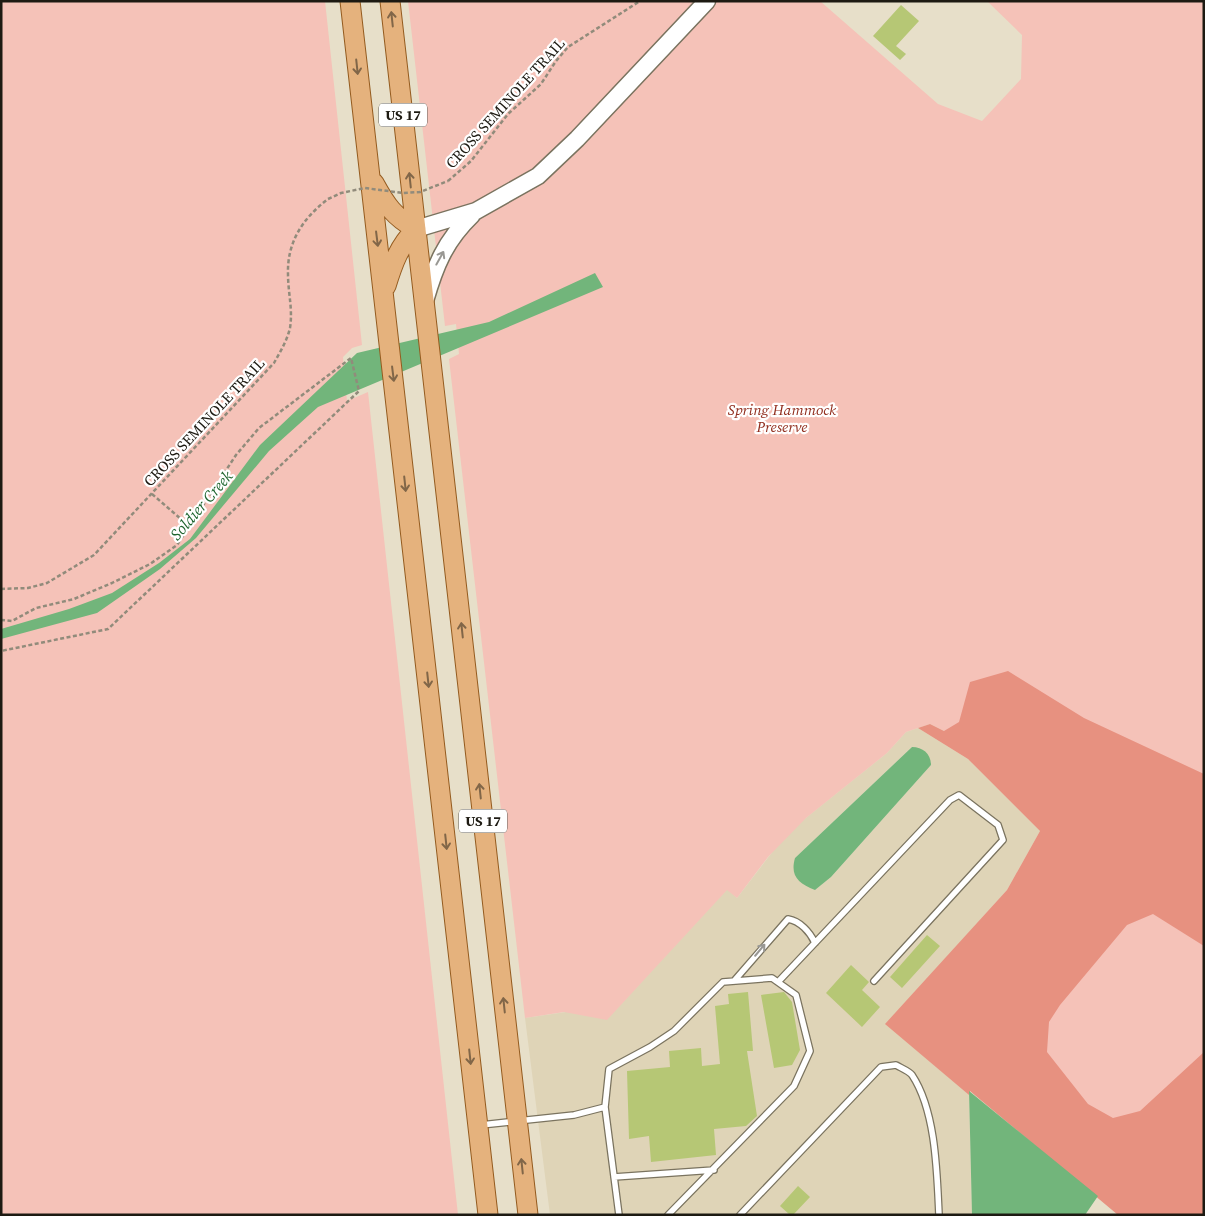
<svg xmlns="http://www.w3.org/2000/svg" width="1205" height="1216" viewBox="0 0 1205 1216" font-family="'Source Serif 4',serif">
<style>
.built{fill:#dfd4b7;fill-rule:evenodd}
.green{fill:#f5c2b8}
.forest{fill:#e79180}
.water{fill:#72b57b}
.building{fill:#b6c775}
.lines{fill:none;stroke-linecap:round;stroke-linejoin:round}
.lane-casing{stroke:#7a735f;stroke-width:8}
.secondary-casing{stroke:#7a735f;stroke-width:19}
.primary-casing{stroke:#945b1f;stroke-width:21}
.path{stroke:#918b7b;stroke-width:2.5;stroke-dasharray:4 2.5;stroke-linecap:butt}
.lane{stroke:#fff;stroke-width:5.5}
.secondary{stroke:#fff;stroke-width:16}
.primary{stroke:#e5b27d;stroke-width:19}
.path-bridge{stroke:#918b7b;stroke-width:2.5;stroke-dasharray:4 2.5;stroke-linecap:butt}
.oneway{stroke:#816648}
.oneway2{stroke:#999894}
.labels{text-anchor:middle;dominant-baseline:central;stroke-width:4.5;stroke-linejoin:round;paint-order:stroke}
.shield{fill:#fff;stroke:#615f59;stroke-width:1}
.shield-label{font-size:14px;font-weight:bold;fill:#1d1a12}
.street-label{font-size:15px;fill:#1d1a12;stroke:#fff}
.park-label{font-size:15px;font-style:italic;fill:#902c1c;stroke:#fff}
.water-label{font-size:16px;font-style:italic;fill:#1d642e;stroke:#fff}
</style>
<rect width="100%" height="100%" fill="#e7dfc9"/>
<path class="built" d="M918,728L968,759L1040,831L1007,890L886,1024L969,1095L972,1215H550L525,1018L621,1004L727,889L737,898L787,833L887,753L906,732ZM912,747L931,765L831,877L815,890L795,858Z"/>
<path class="green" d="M1,1H325L362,345L352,348L343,357L347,401L368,392L458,1215H1Z
M408,1H820L938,104L982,121L1021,79L1022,35L987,1H1204V1215L907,1012L1070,837L944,731L930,724L906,732L887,753L806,818L768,857L737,898L727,890L607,1020L564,1012L525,1018L449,359L459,354L456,324L445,326Z"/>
<path class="forest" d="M1008,671L1084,718L1204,774V946L1153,914L1127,925L1060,1005L1049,1022L1047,1052L1088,1104L1113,1118L1140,1111L1204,1052V1215H1118L970,1091L969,1095L885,1024L1007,890L1040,831L968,759L918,728L930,724L944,731L959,722L970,682Z"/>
<path class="water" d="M595,273L603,287L318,407L269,451L196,538L160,569L97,613L1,639V629L69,609L112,593L159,563L190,539L260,445L357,353L489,322Z
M912,747C923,747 931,754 931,765L831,877L815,890C798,883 790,876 795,858Z
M969,1091L1098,1196L1085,1215H972Z"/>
<path class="building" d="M901,5L919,21L896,46L906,54L900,60L873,36Z
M927,935L940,946L902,988L890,977Z
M851,965L869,982L862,990L880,1007L862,1027L826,993Z
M748,992L753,1051H747L757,1116L746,1126L714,1129L716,1155L651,1162L649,1136L629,1139L627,1071L670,1067L669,1051L701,1048L702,1066L720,1064L715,1006L729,1004L728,994Z
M784,992L792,1002L800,1050L792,1065L774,1068L761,995Z
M798,1186L810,1197L793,1215H790L780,1206Z"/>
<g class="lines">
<g class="lane-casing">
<path id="lane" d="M734,981L788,919C800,921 810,932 815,943
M778,982L950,800L959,795L998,825L1003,840L874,981
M481,1125L574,1115L605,1107
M614,1177L714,1170
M619,1215L605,1107L609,1069L650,1047L674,1031L723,982L772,978L796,995L810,1051L794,1086L668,1215
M740,1215L881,1067L896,1065C901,1068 909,1071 912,1075C936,1111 937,1173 939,1215"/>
</g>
<g class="secondary-casing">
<path id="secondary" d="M416,229L476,211L538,176L577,139L707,1
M425,301C435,266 445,241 472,215"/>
</g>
<g class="primary-casing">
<path id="primary" d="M350,1L488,1215
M390,1L528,1215
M374,183C386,205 394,217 416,229
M386,286C393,263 399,246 416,229"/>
</g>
<path class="path" d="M448,181L471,161L508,114L541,84L556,61L568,47L640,1
M152,494L189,526
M1,589L28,588L47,583L94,555L274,363C280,352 287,341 290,328C293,309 288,293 288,274C287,242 303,218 328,199
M1,620L12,621L36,608L74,599L112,583L150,564L177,545L236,455L259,428L351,358L359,391L108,629L1,651"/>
<use href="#lane" class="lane"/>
<use href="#secondary" class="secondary"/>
<use href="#primary" class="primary"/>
<path class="path-bridge" d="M328,199L341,193L365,188L403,193L420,192L448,181"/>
</g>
<defs><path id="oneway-shaft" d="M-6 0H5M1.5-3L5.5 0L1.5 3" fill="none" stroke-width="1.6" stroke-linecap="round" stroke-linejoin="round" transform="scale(1.25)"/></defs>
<g class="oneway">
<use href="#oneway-shaft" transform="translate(392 19) rotate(-96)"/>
<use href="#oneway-shaft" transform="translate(357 67) rotate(84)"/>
<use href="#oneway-shaft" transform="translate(410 180) rotate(-96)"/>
<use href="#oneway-shaft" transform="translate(377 239) rotate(83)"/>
<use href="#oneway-shaft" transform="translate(393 374) rotate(83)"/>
<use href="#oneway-shaft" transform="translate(405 484) rotate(84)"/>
<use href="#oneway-shaft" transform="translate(462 630) rotate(-96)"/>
<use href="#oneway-shaft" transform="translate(428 680) rotate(84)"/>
<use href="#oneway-shaft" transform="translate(480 791) rotate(-96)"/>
<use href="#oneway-shaft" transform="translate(446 842) rotate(84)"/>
<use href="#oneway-shaft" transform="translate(504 1005) rotate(-96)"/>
<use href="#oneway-shaft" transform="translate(470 1057) rotate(84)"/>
<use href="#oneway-shaft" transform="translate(522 1166) rotate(-96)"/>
</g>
<g class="oneway2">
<use href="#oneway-shaft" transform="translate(440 258) rotate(-61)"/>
<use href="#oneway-shaft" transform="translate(760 950) rotate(-50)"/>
</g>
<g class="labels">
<g class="shield">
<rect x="379" y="103.5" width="48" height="23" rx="4"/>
<rect x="459" y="809.5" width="48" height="23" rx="4"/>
</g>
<g class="shield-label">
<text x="403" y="115">US 17</text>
<text x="483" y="821">US 17</text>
</g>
<g class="street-label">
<text transform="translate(505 103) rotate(-48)">CROSS SEMINOLE TRAIL</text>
<text transform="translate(204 422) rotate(-47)">CROSS SEMINOLE TRAIL</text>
</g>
<g class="park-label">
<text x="782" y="409">Spring Hammock<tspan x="782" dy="17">Preserve</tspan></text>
</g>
<g class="water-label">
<text transform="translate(201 505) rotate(-49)">Soldier Creek</text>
</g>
</g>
<rect width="1205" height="1216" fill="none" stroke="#1d1a12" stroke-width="5"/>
</svg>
